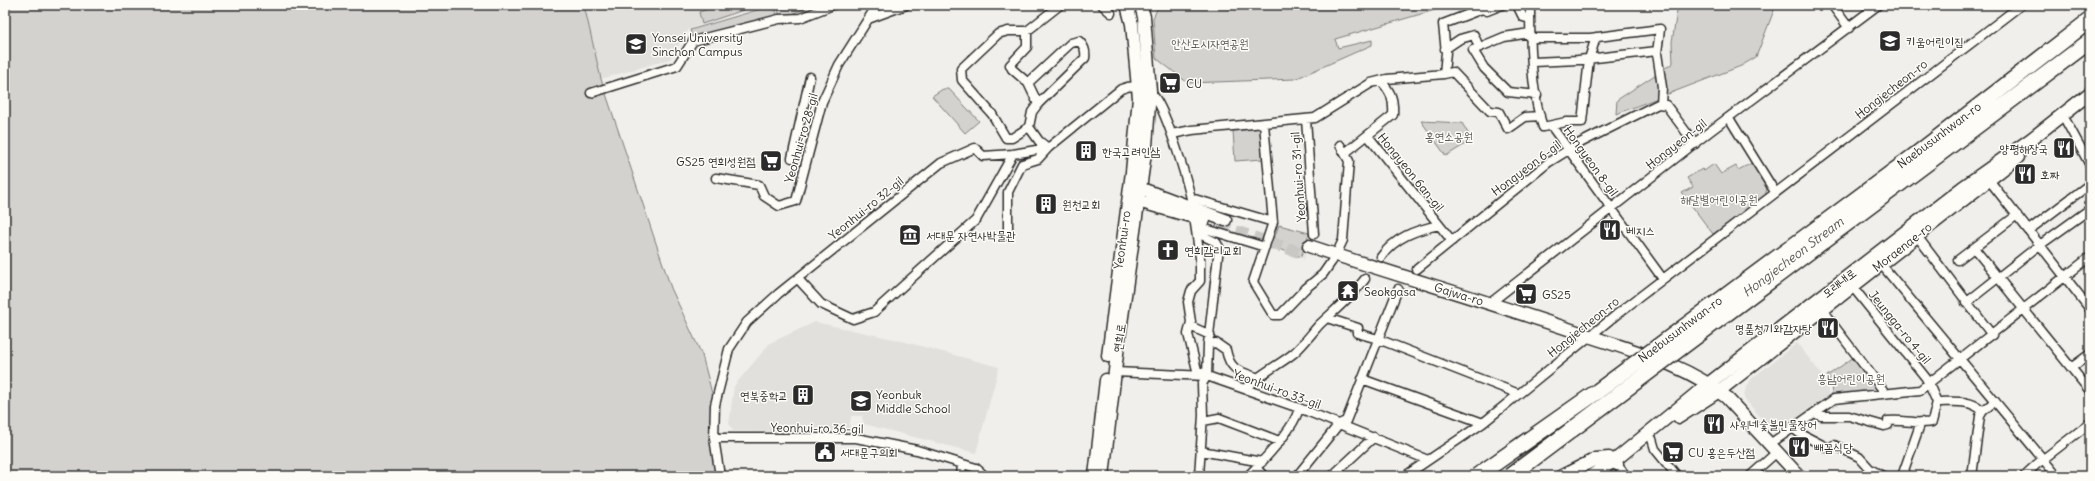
<svg xmlns="http://www.w3.org/2000/svg" width="2095" height="481" viewBox="0 0 2095 481" font-family="Delius,'Poor Story',sans-serif">
<style>
.built{fill:#e1e0dc}
.green{fill:#d3d2cf;stroke:#7f7e7d}
.lines{fill:none;stroke-linecap:round;stroke-linejoin:round}
.secondary-tunnel{stroke:#c9c8c5;stroke-width:12;stroke-dasharray:12 6;stroke-linecap:butt}
.street-casing{stroke:#2b2b2b;stroke-width:11}
.secondary-casing{stroke:#2b2b2b;stroke-width:15}
.street{stroke:#fdfcf7;stroke-width:8}
.secondary{stroke:#fdfcf7;stroke-width:12}
.highway-bridge-casing{stroke:#2b2b2b;stroke-width:18;stroke-linecap:butt}
.highway-bridge{stroke:#fdfcf7;stroke-width:15}
.labels{text-anchor:middle;dominant-baseline:central;stroke-width:3;stroke-linejoin:round;paint-order:stroke}
.poi-label{font-size:12px;fill:#2b2b2b;stroke:#fdfcf7;text-anchor:start}
.park-label{font-size:12px;fill:#555554;stroke:#fdfcf7}
.street-label{font-size:12px;fill:#2b2b2b;stroke:#fdfcf7}
.water-label{font-size:13px;font-style:italic;fill:#575756;stroke:#fdfcf7}
</style>
<rect width="100%" height="100%" fill="#f0efeb"/>
<filter id="ink" filterUnits="userSpaceOnUse"><feTurbulence type="fractalNoise" baseFrequency=".025" numOctaves="2"/><feDisplacementMap in="SourceGraphic" scale="8" xChannelSelector="R" yChannelSelector="G"/><feConvolveMatrix kernelMatrix="1 2 1 2 8 2 1 2 1" color-interpolation-filters="sRGB"/></filter>
<g filter="url(#ink)">
<path class="built" d="M584,5H765L689,29L670,59L601,79Z
M815,322L898,340L999,367L976,453L864,424L862,416H851L849,432L733,431L729,424L734,386L770,343Z
M1797,343L1826,380L1829,398L1777,436L1748,403L1744,398L1745,391L1751,379Z"/>
<path class="green" d="M5,5H584L601,79L671,288L702,355L715,405L720,476H5Z
M720,5H748L749,8L702,24L699,12Z
M774,5L778,17L693,39L690,30Z
M777,5H813L790,15L780,17Z
M1159,5H1452L1335,39L1338,48L1372,40V45L1295,79L1188,83L1156,58L1153,18Z
M1678,5H1776L1756,57L1741,66L1616,114L1617,100L1673,63L1672,42Z
M943,89H949L979,121L965,133L932,96Z
M1421,121L1462,123L1472,140L1446,156Z
M1261,128L1263,159L1235,161L1233,131Z
M1752,163L1767,188L1765,197L1713,234L1682,193L1693,187L1687,178L1702,169L1704,171L1714,164L1721,174L1736,166L1738,170Z
M1279,225L1309,233L1301,257L1271,246Z
M1854,357L1878,388L1877,391L1832,397L1831,382L1827,376Z"/>
<g class="lines">
<path class="secondary-tunnel" d="M1219,226L1305,254"/>
<g class="street-casing">
<path id="street" d="M1102,5L1111,13
M1517,5L1523,17L1530,19
M1832,5L1849,28
M1530,9C1530,42 1532,97 1543,127L1566,122H1582L1589,59L1596,37
M868,19L906,5
M1027,31V47L1010,65L1012,69L1028,83
M1530,33L1504,37L1473,50L1484,68L1508,92L1537,95
M1530,38H1590L1660,29L1657,53L1662,87L1661,104
M1445,49L1460,39L1474,35L1479,47
M1533,62L1578,60L1657,51
M1444,74L1446,52L1443,24L1482,9L1487,11L1502,5
M591,93L677,66L693,41L779,19L800,18L833,5
M1729,118L1775,192
M1306,119L1314,234
M2066,121L2090,165
M1264,124L1273,222L1253,282L1273,315H1280L1305,289L1323,274L1332,261
M1029,127L1032,112L1038,104L1085,58C1086,50 1084,46 1079,41L1071,43L1028,83L1038,104
M1552,127L1663,279
M1172,134L1192,130L1315,118L1371,83L1387,79L1444,74L1453,72L1490,111L1499,112L1508,129L1525,117L1540,116
M1368,136L1452,241
M1345,153L1393,115C1394,99 1391,92 1381,81
M792,158L810,77
M716,178L759,185L764,196L779,206L796,201L822,102L839,65L877,5
M1989,180L2090,309
M1191,198L1273,222
M1194,217L1200,258V281L1191,291L1188,302L1191,322L1188,334L1197,370L1207,376
M1196,226L1265,247
M2029,230L2090,184
M1197,233L1216,242L1219,247L1208,344L1207,376
M1008,236V192L1022,164L1038,159L1048,148L1039,141L1029,127L1012,138H1006L992,114L962,80L961,69L998,34L1008,31H1027L1060,5
M1917,236L1992,335
M1974,248L2090,391
M1336,255L1343,240L1349,161L1340,145
M1381,257C1395,237 1416,230 1439,225
M1958,260L2017,215
M1881,264L2057,476
M1417,269L1549,162L1578,144L1658,104L1666,105L1695,144
M798,279L821,304L853,319L874,312L976,220L1013,154
M1966,303L2033,250L2090,209
M1489,304L1709,132L1878,5
M1822,310L1883,390L1884,394
M1327,318L1358,328L1357,333L1378,339L1519,394
M1190,326L1210,335
M1208,344L1216,343L1226,350C1230,370 1238,371 1256,377
M2071,368L2090,354
M1115,372L1207,376L1299,408L1428,460
M1362,379L1483,423
M1245,389C1259,374 1278,366 1294,353C1303,345 1311,334 1319,325C1335,310 1351,297 1365,279
M1937,402C1954,402 1970,399 1983,411
M1814,413L1821,416H1849L1884,426L1888,425V421C1902,419 1923,425 1932,422L1937,402L1926,378L1852,286
M1203,421L1219,418L1279,441
M1793,428L1799,433L1830,449L1834,445L1859,457L1870,469L1883,476
M714,438H856L917,450L976,468L985,476
M1652,439L1655,449L1677,476
M1770,444L1834,399L1920,390L2090,257
M1201,451L1262,462
M1619,467L1626,476
M1256,468L1264,476
M720,476L714,438L715,405L729,349L747,322L778,294L941,163L975,148L983,156L1013,154L1048,148L1121,89C1131,85 1141,85 1150,92C1165,102 1189,187 1193,208
M961,476L962,464
M1199,476L1203,415L1202,384L1207,376
M1248,476C1263,461 1295,428 1299,408
M1297,476L1339,424L1346,421L1398,289
M1332,476L1374,437
M1405,476L1483,423L1616,315L2021,5
M1750,476L1777,452
M1902,476L1921,422
M1972,476L1980,416L1983,411L1995,401
M2024,476L2037,464L2090,423"/>
</g>
<g class="secondary-casing">
<path id="secondary" d="M1134,186L1225,220
M1131,199L1204,220
M1309,246C1402,277 1496,304 1589,336C1636,352 1687,365 1726,397L1799,476
M1108,356L1132,172L1139,98L1132,24L1127,5
M1679,417L1719,391L2018,157
M1095,476L1106,380
M1103,476L1118,345L1146,146L1150,91L1144,17L1141,5
M1562,476L1596,459L1609,458L1617,464
M1591,476L1614,461L1708,384L1962,188L2030,140L2090,93"/>
</g>
<use href="#street" class="street"/>
<use href="#secondary" class="secondary"/>
<g class="highway-bridge-casing">
<path id="highway-bridge" d="M1477,476L1598,391L1918,153L2090,20
M1510,476L2090,41"/>
</g>
<use href="#highway-bridge" class="highway-bridge"/>
</g>
</g>
<defs>
<g id="school-square" transform="scale(1.15)"><rect x="-9" y="-9" width="18" height="18" rx="4" fill="#2b2b2b" stroke="#fdfcf7"/><path d="M0-5L7-2L0 1L-7-2ZM-4 1L0 2.5L4 1V4Q0 6-4 4Z" fill="#fff"/></g>
<g id="university-square" transform="scale(1.15)"><rect x="-9" y="-9" width="18" height="18" rx="4" fill="#2b2b2b" stroke="#fdfcf7"/><path d="M0-5L7-2L0 1L-7-2ZM-4 1L0 2.5L4 1V4Q0 6-4 4Z" fill="#fff"/></g>
<g id="supermarket-square" transform="scale(1.15)"><rect x="-9" y="-9" width="18" height="18" rx="4" fill="#2b2b2b" stroke="#fdfcf7"/><path d="M-6-5.5h2.5l.6 2H6L4.5 2H-2.5L-4.4-4H-6ZM-1.5 3.2a1.3 1.3 0 1 0 .1 0ZM3 3.2a1.3 1.3 0 1 0 .1 0Z" fill="#fff"/></g>
<g id="restaurant-square" transform="scale(1.15)"><rect x="-9" y="-9" width="18" height="18" rx="4" fill="#2b2b2b" stroke="#fdfcf7"/><path d="M-5-6h1v4h1v-4h1v4h1v-4h1v5L-1.5 .5V6h-2V.5L-5-1ZM5-6V6H3V1.5H1.5Q1.5-4 5-6Z" fill="#fff"/></g>
<g id="building-square" transform="scale(1.15)"><rect x="-9" y="-9" width="18" height="18" rx="4" fill="#2b2b2b" stroke="#fdfcf7"/><path d="M-4-6H4V6H1V3H-1V6H-4ZM-2.5-4.3h1.7v1.8h-1.7ZM.8-4.3h1.7v1.8H.8ZM-2.5-1h1.7V.8h-1.7ZM.8-1h1.7V.8H.8Z" fill="#fff"/></g>
<g id="museum-square" transform="scale(1.15)"><rect x="-9" y="-9" width="18" height="18" rx="4" fill="#2b2b2b" stroke="#fdfcf7"/><path d="M0-6L6-3V-2H-6V-3ZM-5-1h2V3h-2ZM-1-1h2V3h-2ZM3-1h2V3H3ZM-6 4H6V6H-6Z" fill="#fff"/></g>
<g id="church-square" transform="scale(1.15)"><rect x="-9" y="-9" width="18" height="18" rx="4" fill="#2b2b2b" stroke="#fdfcf7"/><path d="M-1.2-6h2.4v3.5h3.3v2.4h-3.3V6h-2.4V-.1h-3.3v-2.4h3.3Z" fill="#fff"/></g>
<g id="temple-square" transform="scale(1.15)"><rect x="-9" y="-9" width="18" height="18" rx="4" fill="#2b2b2b" stroke="#fdfcf7"/><path d="M0-6L5-2H3V0L6.5 2.5H4V6H1.5V3h-3V6H-4V2.5H-6.5L-3 0V-2H-5Z" fill="#fff"/></g>
<g id="civic-square" transform="scale(1.15)"><rect x="-9" y="-9" width="18" height="18" rx="4" fill="#2b2b2b" stroke="#fdfcf7"/><path d="M-.6-6.5H3V-4.5H.6V-3L4-1V1h2V6H-6V1h2V-1L-.6-3ZM-1.2 2.5V6h2.4V2.5Z" fill="#fff"/></g>
</defs>
<g fill-rule="evenodd">
<use href="#school-square" x="1890" y="41"/>
<use href="#university-square" x="636" y="44"/>
<use href="#supermarket-square" x="1170" y="83"/>
<use href="#restaurant-square" x="2064" y="148"/>
<use href="#building-square" x="1086" y="151"/>
<use href="#supermarket-square" x="771" y="161"/>
<use href="#restaurant-square" x="2025" y="174"/>
<use href="#building-square" x="1046" y="204"/>
<use href="#restaurant-square" x="1610" y="230"/>
<use href="#museum-square" x="910" y="235"/>
<use href="#church-square" x="1168" y="250"/>
<use href="#temple-square" x="1348" y="291"/>
<use href="#supermarket-square" x="1526" y="294"/>
<use href="#restaurant-square" x="1828" y="328"/>
<use href="#building-square" x="803" y="395"/>
<use href="#school-square" x="861" y="401"/>
<use href="#restaurant-square" x="1714" y="424"/>
<use href="#restaurant-square" x="1799" y="447"/>
<use href="#civic-square" x="825" y="452"/>
<use href="#supermarket-square" x="1673" y="452"/>
</g>
<g class="labels">
<g class="poi-label">
<text x="652" y="37">Yonsei University<tspan x="652" dy="14">Sinchon Campus</tspan></text>
<text x="1906" y="41">키움어린이집</text>
<text x="1186" y="83">CU</text>
<text x="2048" y="148" text-anchor="end">양평해장국</text>
<text x="1102" y="151">한국고려인삼</text>
<text x="756" y="161" text-anchor="end">GS25 연희성원점</text>
<text x="2040" y="174">호짜</text>
<text x="1062" y="204">원천교회</text>
<text x="1626" y="230">베지스</text>
<text x="926" y="235">서대문 자연사박물관</text>
<text x="1184" y="250">연희감리교회</text>
<text x="1364" y="291">Seokgasa</text>
<text x="1542" y="294">GS25</text>
<text x="1812" y="328" text-anchor="end">명품청기와감자탕</text>
<text x="876" y="394">Yeonbuk<tspan x="876" dy="14">Middle School</tspan></text>
<text x="788" y="395" text-anchor="end">연북중학교</text>
<text x="1730" y="424">사위네숯불민물장어</text>
<text x="1814" y="447">빼꼼식당</text>
<text x="840" y="452">서대문구의회</text>
<text x="1688" y="452">CU 홍은두산점</text>
</g>
<g class="park-label">
<text x="1210" y="43">안산도시자연공원</text>
<text x="1449" y="136">홍연소공원</text>
<text x="1719" y="199">해달별어린이공원</text>
<text x="1851" y="378">흥남어린이공원</text>
</g>
<g class="street-label">
<text transform="translate(1891 89) rotate(-38)">Hongjecheon-ro</text>
<text transform="translate(1939 135) rotate(-37)">Naebusunhwan-ro</text>
<text transform="translate(801 138) rotate(-74)">Yeonhui-ro 28-gil</text>
<text transform="translate(1676 144) rotate(-38)">Hongyeon-gil</text>
<text transform="translate(1591 161) rotate(54)">Hongyeon 8-gil</text>
<text transform="translate(1526 168) rotate(-37)">Hongyeon 6-gil</text>
<text transform="translate(1411 172) rotate(51)">Hongyeon 6an-gil</text>
<text transform="translate(1298 177) rotate(-94)">Yeonhui-ro 31-gil</text>
<text transform="translate(866 208) rotate(-39)">Yeonhui-ro 32-gil</text>
<text transform="translate(1122 240) rotate(-82)">Yeonhui-ro</text>
<text transform="translate(1902 247) rotate(-38)">Moraenae-ro</text>
<text transform="translate(1839 283) rotate(-38)">모래내로</text>
<text transform="translate(1459 294) rotate(17)">Gajwa-ro</text>
<text transform="translate(1583 327) rotate(-39)">Hongjecheon-ro</text>
<text transform="translate(1900 327) rotate(51)">Jeungga-ro 4-gil</text>
<text transform="translate(1680 329) rotate(-37)">Naebusunhwan-ro</text>
<text transform="translate(1119 338) rotate(-82)">연희로</text>
<text transform="translate(1277 389) rotate(20)">Yeonhui-ro 33-gil</text>
<text transform="translate(817 428) rotate(1)">Yeonhui-ro 36-gil</text>
</g>
<g class="water-label">
<text transform="translate(1793 257) rotate(-37)">Hongjecheon Stream</text>
</g>
</g>
<rect width="2095" height="481" fill="none" stroke="#fdfcf7" stroke-width="20"/>
<rect x="10" y="10" width="2075" height="461" fill="none" stroke="#2b2b2b" stroke-width="1.5" filter="url(#ink)"/>
</svg>
